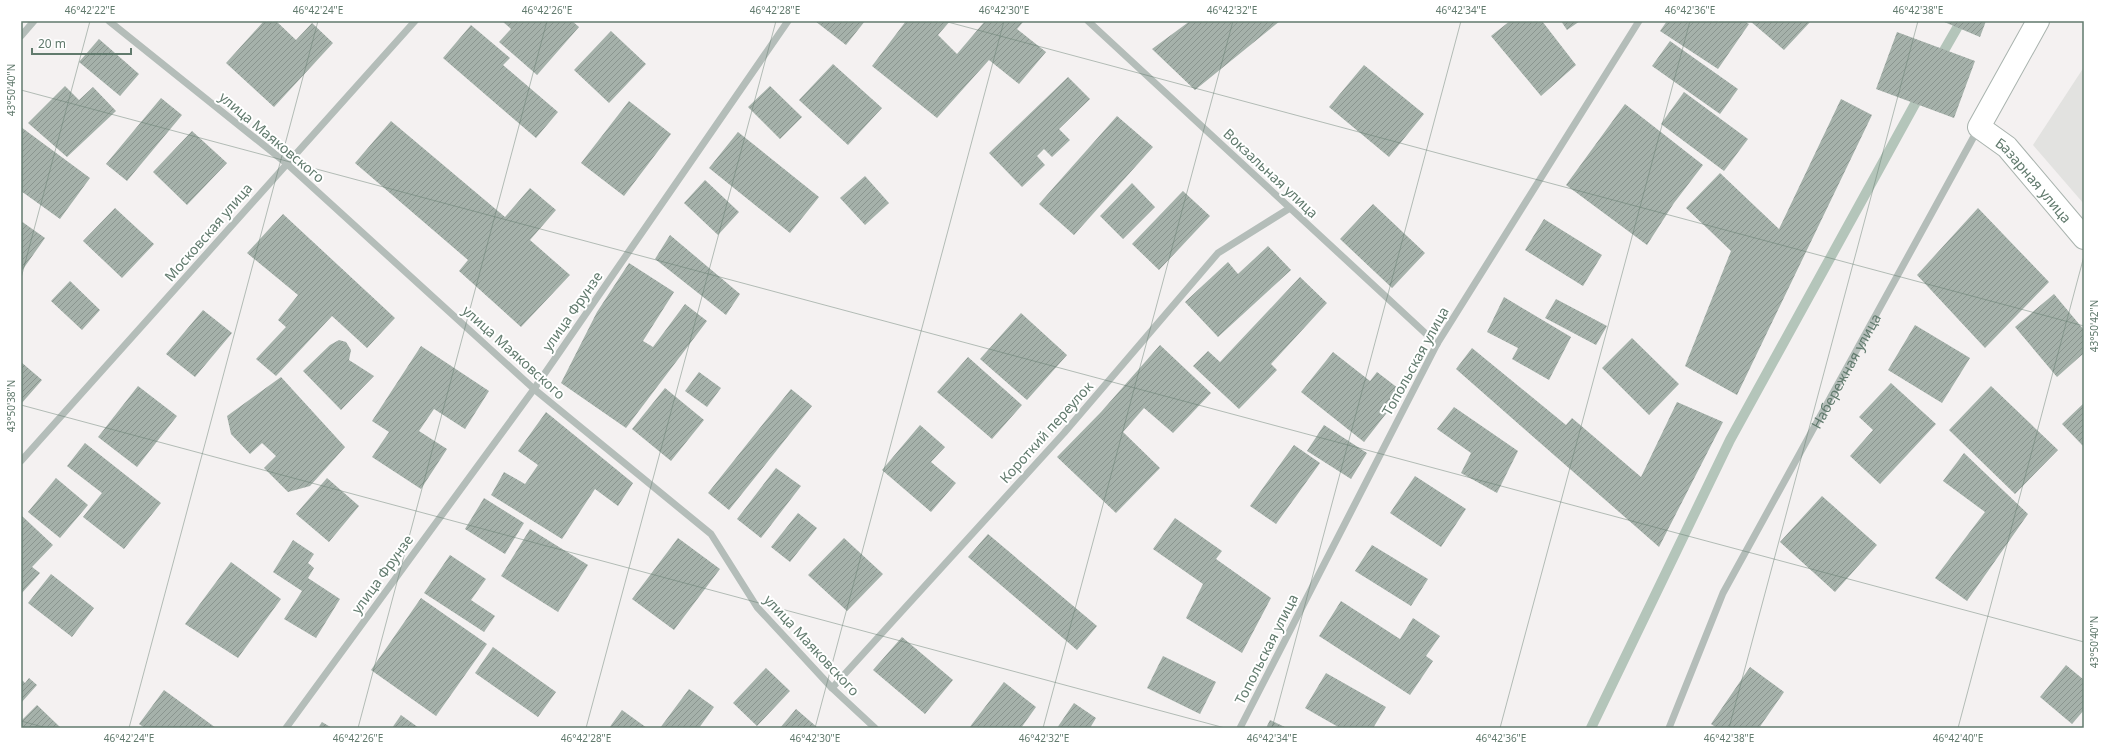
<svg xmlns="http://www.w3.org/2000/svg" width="2105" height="749" viewBox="0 0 2105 749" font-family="'Noto Sans',sans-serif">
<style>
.built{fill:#e2e2e0}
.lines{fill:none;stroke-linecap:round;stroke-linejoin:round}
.stream{stroke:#b4c5ba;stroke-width:10}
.building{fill:url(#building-hatch)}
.major-casing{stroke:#a9b3ae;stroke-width:24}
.minor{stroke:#b4bdb9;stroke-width:7}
.major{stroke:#fff;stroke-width:22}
.ticks{fill:none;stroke:#617a6d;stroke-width:1;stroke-opacity:0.45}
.labels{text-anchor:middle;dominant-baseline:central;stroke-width:4;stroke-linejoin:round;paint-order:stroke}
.street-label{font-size:14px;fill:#617a6d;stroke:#fff}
.neatline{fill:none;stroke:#617a6d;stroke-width:1.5}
.ticks-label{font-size:10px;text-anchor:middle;fill:#617a6d}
</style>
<defs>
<pattern id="building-hatch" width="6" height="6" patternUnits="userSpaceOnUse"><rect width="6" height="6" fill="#a5b1aa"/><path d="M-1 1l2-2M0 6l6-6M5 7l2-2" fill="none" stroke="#8a958f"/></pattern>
</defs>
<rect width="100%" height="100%" fill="#f4f1f1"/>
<path class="built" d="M2084,67V204L2033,145Z"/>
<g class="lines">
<path class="stream" d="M1938,61L1961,21
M1591,728L1730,440L1921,93"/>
</g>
<path class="building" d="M264,21H276L296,40L312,23L333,43L274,107L226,63Z
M502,21H572L579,27L537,75L499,42L511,29Z
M815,21H865L846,45Z
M906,21H950L938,35L957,54L985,21H1024L1017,29L1046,52L1019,84L989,60L937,118L872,66Z
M1190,21H1280L1195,90L1152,49Z
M1510,21H1542L1576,65L1541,96L1491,36Z
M1561,21H1580L1567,30Z
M1667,21H1744L1749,24L1718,69L1660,31Z
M1750,21H1811L1784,50Z
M1942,21H1986L1980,37Z
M471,25L510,58L503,65L558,112L536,138L443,58Z
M611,31L646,64L609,103L574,70Z
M1897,32L1975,61L1954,118L1876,89Z
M99,39L139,74L120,96L79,62Z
M1670,41L1738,89L1720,114L1652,66Z
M833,64L882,108L848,145L799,100Z
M1364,65L1424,114L1389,157L1329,107Z
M1068,77L1090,99L1059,129L1070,140L1052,157L1044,149L1037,156L1045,165L1022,187L989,153Z
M65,86L79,100L93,87L116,111L67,157L28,123Z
M770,86L802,117L780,139L748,107Z
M1684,92L1748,139L1724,171L1661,124Z
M161,98L182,115L127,181L106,164Z
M1841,99L1872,115L1737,395L1685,366L1731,251L1686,208L1720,173L1779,229Z
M629,101L671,134L624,196L581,163Z
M1625,104L1703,165L1674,203L1647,245L1566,185Z
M1117,116L1153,147L1074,235L1039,204Z
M391,121L505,217L530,188L556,210L530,240L570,275L521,327L459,271L468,260L355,163Z
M21,127L90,178L60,219L21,191Z
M192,131L227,163L187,205L153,172Z
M738,132L819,197L790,233L709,168Z
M865,176L889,203L865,225L840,198Z
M705,180L739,212L718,235L684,203Z
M1132,183L1155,207L1123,239L1100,216Z
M1183,191L1210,216L1159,270L1132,244Z
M1373,204L1425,253L1392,288L1340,239Z
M115,208L154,244L122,278L83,241Z
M1978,208L2049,282L1985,348L1917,275Z
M283,214L395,318L367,348L332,316L276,376L256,359L286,327L278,320L298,295L247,253Z
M1544,219L1602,255L1583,286L1525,250Z
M21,221L45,238L21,272Z
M670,235L740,294L726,315L655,259Z
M1268,246L1291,270L1218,337L1185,302L1228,262L1238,274Z
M629,263L674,292L643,341L653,347L685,304L707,321L626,428L561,383L597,312Z
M1300,277L1327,303L1271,364L1277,370L1239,409L1193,366L1208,351L1220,362Z
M70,281L100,310L82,330L51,301Z
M2054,294L2084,330V353L2057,377L2015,327Z
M1504,297L1571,337L1549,380L1512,359L1518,348L1487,332Z
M1556,299L1607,326L1596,345L1545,318Z
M203,310L232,333L195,377L166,354Z
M1021,313L1067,355L1027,400L980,359Z
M1915,325L1970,358L1942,403L1888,370Z
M1632,338L1679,384L1649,415L1602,368Z
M339,340L346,342L351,350L349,360L374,376L341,410L303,371L330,345Z
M1160,345L1211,393L1173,433L1144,408L1123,432L1160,468L1116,513L1057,457L1101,412Z
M421,346L489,391L465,429L434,409L419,431L447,449L421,489L372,457L389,432L372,421Z
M1472,348L1566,425L1572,418L1641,477L1677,402L1723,422L1659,547L1456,369Z
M1333,352L1370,381L1377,372L1403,392L1364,442L1301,392Z
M968,357L1022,405L992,439L937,392Z
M21,362L42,380L21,404Z
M699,372L721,388L707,407L685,391Z
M281,377L345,447L310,486L288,492L264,468L276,456L262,443L250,454L231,434L227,416Z
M1891,383L1936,424L1880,484L1850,456L1873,430L1859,417Z
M138,386L177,416L137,467L98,437Z
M1991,386L2058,450L2015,494L1949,430Z
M665,388L704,420L671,461L632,429Z
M791,389L812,406L729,510L708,493Z
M2084,403V447L2062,424Z
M1454,407L1518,451L1497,493L1461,473L1471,453L1437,429Z
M546,412L633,483L618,506L595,489L562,539L491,495L504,472L525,484L538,465L518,451Z
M920,425L945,447L931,462L956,483L931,512L882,470Z
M1324,425L1367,453L1351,479L1307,451Z
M85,443L161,503L124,549L83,517L102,493L67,466Z
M1294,445L1320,463L1276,524L1250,506Z
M1964,453L2028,514L1967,601L1935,578L1985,512L1943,481Z
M776,468L801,486L761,538L737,519Z
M1415,476L1466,509L1441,547L1390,513Z
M56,478L88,505L60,538L28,512Z
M327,478L359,506L329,542L296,514Z
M1822,496L1877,545L1835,592L1780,542Z
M484,498L524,523L505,554L465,529Z
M798,513L817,528L790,562L771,547Z
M21,515L53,545L32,567L40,573L21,594Z
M1175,518L1222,551L1216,559L1271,598L1242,653L1186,618L1203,584L1153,549Z
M530,529L588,565L558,612L501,576Z
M988,534L1097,626L1077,650L968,557Z
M678,538L720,569L674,630L632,599Z
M844,538L883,574L847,611L808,575Z
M293,540L314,554L308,563L314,568L308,578L340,599L316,638L284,619L302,591L273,572Z
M1372,545L1428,579L1411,606L1355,571Z
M450,555L486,579L471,600L495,616L484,632L424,593Z
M231,562L281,599L238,658L185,624Z
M51,574L94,608L72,637L28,603Z
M421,598L487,644L436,716L371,670Z
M1341,601L1400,639L1413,618L1440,636L1426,656L1433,661L1410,695L1319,636Z
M902,637L953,680L925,714L873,670Z
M493,647L556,692L538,717L475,673Z
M1163,656L1216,682L1200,714L1147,688Z
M2066,665L2084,680V710L2072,724L2040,697Z
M1750,667L1784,692L1759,728H1717L1711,724Z
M766,668L790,691L757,726L733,703Z
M1326,673L1386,707L1373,728H1340L1305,708Z
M29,678L37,685L21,703V679L25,683Z
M1004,682L1036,707L1021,728H969Z
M689,689L714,707L699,728H660Z
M164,690L216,728H145L139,724Z
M1074,703L1096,718L1090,728H1057Z
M37,705L61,728H21V721Z
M796,709L818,728H780Z
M622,710L647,728H609Z
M401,715L419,728H392Z
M1270,720L1287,728H1266Z
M322,722L332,728H318Z"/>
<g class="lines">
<g class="major-casing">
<g id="major">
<path id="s2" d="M2038,21L1979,127L2007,147L2084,238"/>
</g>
</g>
<g class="minor">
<path d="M109,21L286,163L534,389L711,534L757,607L832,688L875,728"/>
<path d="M1088,21L1437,344"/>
<path d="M21,36L34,21"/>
<path d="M21,461L415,21"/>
<path d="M832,688L1064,433L1218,253L1290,208"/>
<path d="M286,728L534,389L788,21"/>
<path d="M1240,728L1437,344L1639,21"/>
<path id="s1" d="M1669,728L1723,593L1978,129"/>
</g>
<use href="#major" class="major"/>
</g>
<path class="ticks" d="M944,21L2084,326M21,90L2084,642M21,278L90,21M21,405L1225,728M21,721L47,728M129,728L318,21M358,728L547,21M586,728L776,21M815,728L1004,21M1043,728L1233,21M1272,728L1461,21M1500,728L1690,21M1729,728L1918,21M1958,728L2084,256"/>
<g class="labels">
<g class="street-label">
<text transform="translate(272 137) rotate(40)">улица Маяковского</text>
<text transform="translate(1271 173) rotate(43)">Вокзальная улица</text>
<text stroke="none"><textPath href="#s2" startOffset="198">Базарная улица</textPath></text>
<text transform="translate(208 232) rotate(-49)">Московская улица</text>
<text transform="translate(572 311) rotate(-55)">улица Фрунзе</text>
<text transform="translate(514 352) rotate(42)">улица Маяковского</text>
<text transform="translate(1415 361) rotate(-61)">Топольская улица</text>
<text stroke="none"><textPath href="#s1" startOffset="399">Набережная улица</textPath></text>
<text transform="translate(1046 432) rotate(-48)">Короткий переулок</text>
<text transform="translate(382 574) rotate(-54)">улица Фрунзе</text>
<text transform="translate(812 645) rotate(47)">улица Маяковского</text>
<text transform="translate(1266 649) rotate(-63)">Топольская улица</text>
</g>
</g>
<rect width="2105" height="749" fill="none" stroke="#ffffff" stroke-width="44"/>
<path d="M32 48v6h99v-6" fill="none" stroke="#617a6d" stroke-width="2"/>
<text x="38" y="48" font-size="12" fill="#617a6d" stroke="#ffffff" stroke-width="3" paint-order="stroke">20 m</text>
<rect x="22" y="22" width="2061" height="705" class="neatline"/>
<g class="ticks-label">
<text x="90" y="14">46°42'22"E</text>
<text x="318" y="14">46°42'24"E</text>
<text x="547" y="14">46°42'26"E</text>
<text x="775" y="14">46°42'28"E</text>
<text x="1004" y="14">46°42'30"E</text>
<text x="1232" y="14">46°42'32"E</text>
<text x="1461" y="14">46°42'34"E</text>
<text x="1690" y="14">46°42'36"E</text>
<text x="1918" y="14">46°42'38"E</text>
<text transform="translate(11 90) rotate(-90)" y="4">43°50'40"N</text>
<text transform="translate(2094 326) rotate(-90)" y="4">43°50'42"N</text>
<text transform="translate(11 406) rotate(-90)" y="4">43°50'38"N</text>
<text transform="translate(2094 642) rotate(-90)" y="4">43°50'40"N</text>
<text x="129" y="742">46°42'24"E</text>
<text x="358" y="742">46°42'26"E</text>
<text x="586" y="742">46°42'28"E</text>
<text x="815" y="742">46°42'30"E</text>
<text x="1044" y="742">46°42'32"E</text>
<text x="1272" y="742">46°42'34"E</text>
<text x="1501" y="742">46°42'36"E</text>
<text x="1729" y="742">46°42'38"E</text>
<text x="1958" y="742">46°42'40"E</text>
</g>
</svg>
